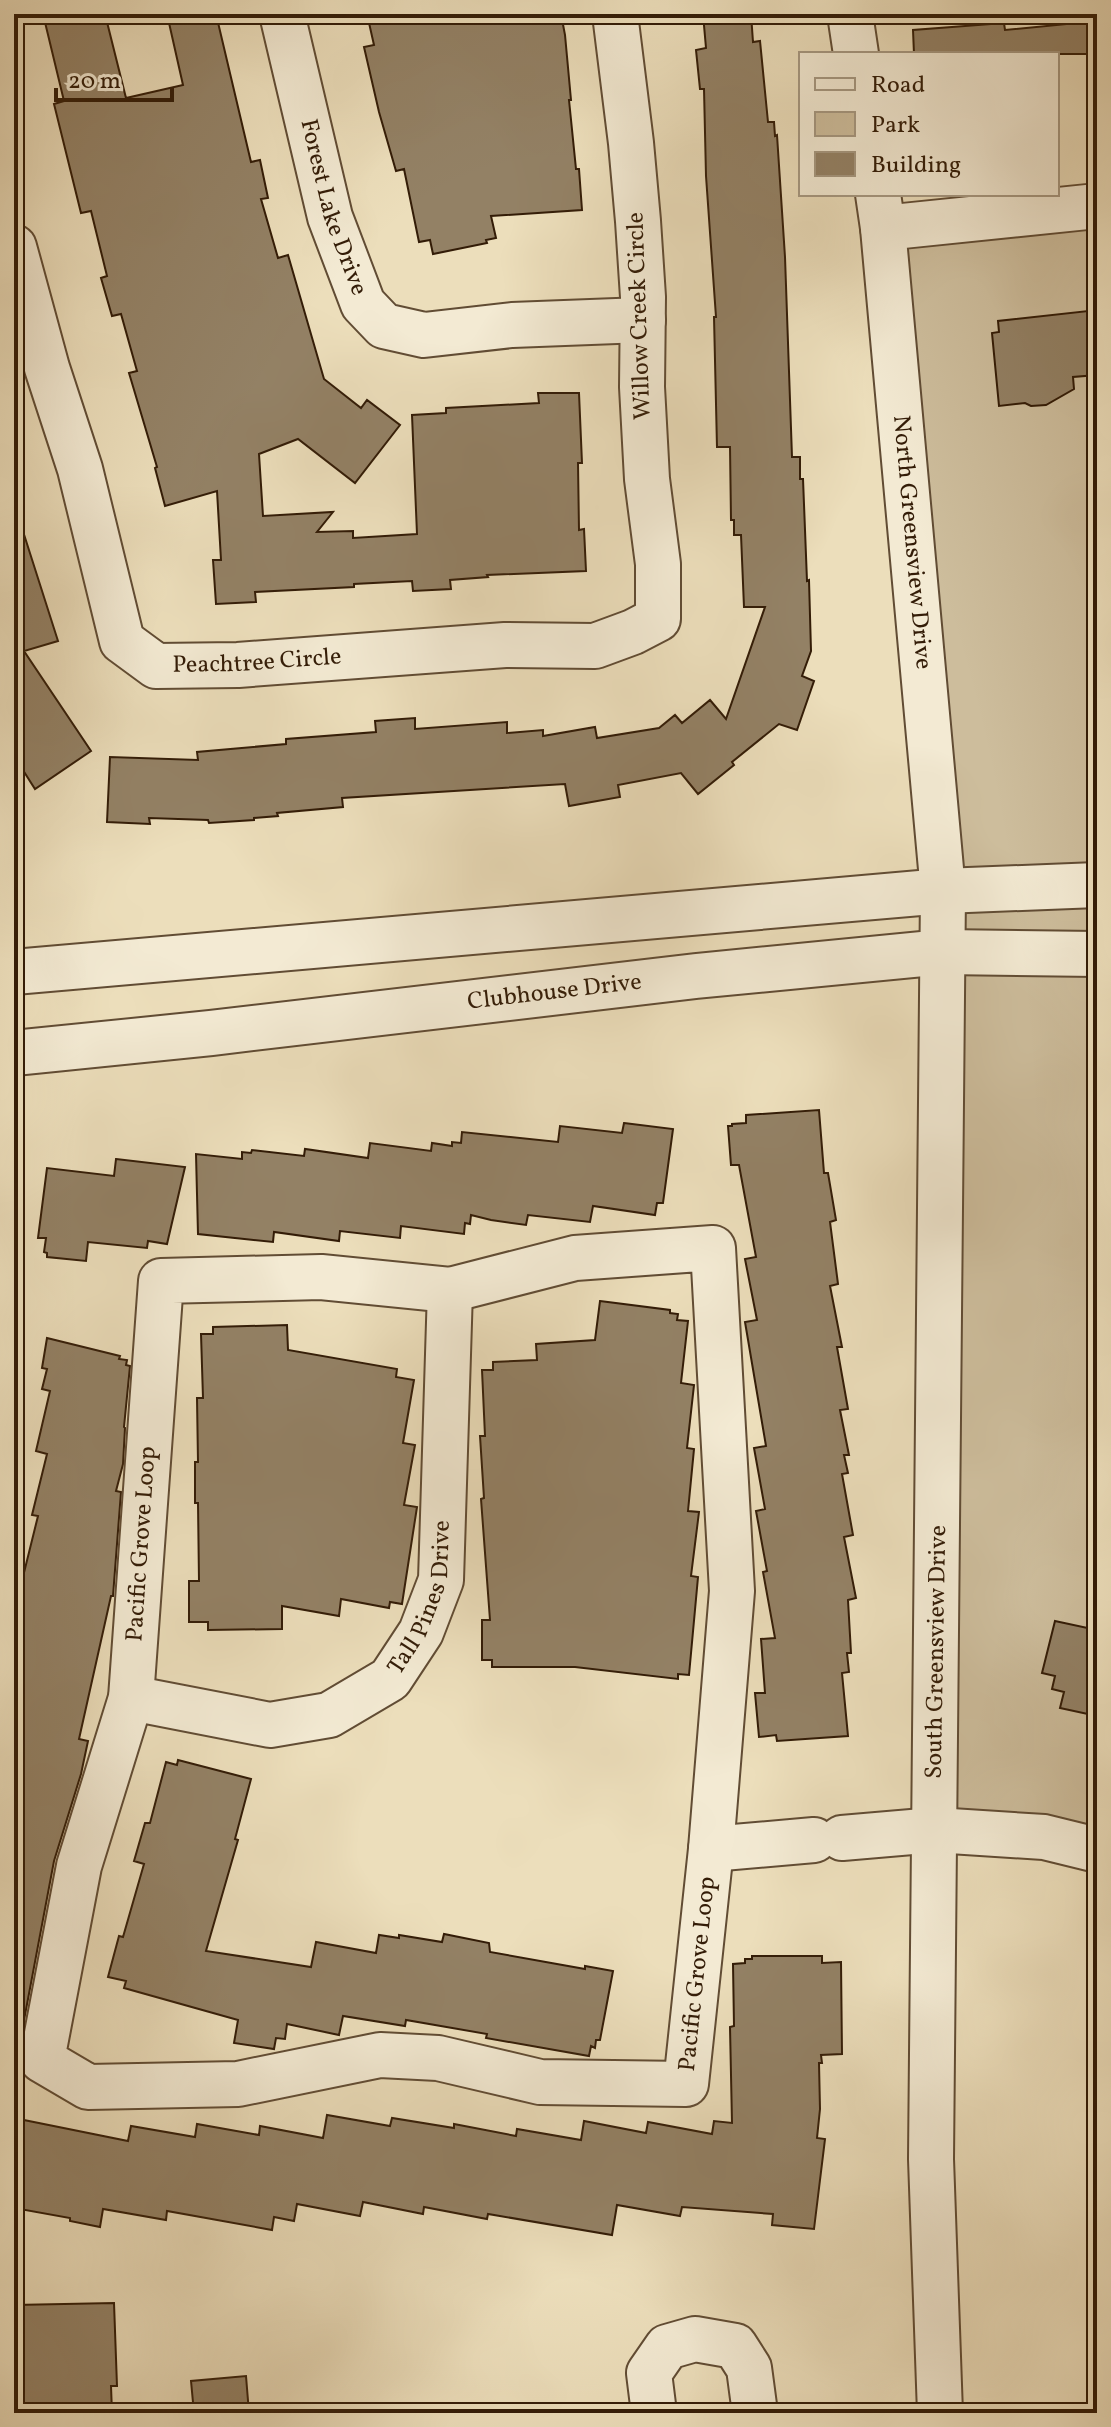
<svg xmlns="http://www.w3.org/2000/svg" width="1111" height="2427" viewBox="0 0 1111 2427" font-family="Vollkorn,serif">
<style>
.green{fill:#cdbd9c;stroke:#806c52;stroke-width:2}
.building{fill:#938165;stroke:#331c07;stroke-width:2}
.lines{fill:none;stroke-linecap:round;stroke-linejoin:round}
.minor-casing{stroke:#614c34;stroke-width:48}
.minor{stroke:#f3ead3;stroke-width:44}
.labels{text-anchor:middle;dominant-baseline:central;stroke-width:6;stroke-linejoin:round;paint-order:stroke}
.street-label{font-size:24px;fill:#331c07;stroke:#f3ead3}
</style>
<rect width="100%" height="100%" fill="#ecdebb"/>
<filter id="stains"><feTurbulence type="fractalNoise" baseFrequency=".0025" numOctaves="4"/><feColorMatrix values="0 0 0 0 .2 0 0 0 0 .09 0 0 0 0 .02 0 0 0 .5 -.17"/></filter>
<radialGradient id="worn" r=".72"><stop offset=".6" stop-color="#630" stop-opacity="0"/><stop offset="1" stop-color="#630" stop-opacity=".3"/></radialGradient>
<path class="green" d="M1097,207V1851L953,1850L954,1057L878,228Z"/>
<path class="building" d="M43,14H105L126,98L183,85L167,14H216L251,162L260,160L268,198L261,199L278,258L288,255L324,379L361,408L367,400L400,425L355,483L298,439L259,454L263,516L333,512L317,532L353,531V538L417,534L412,415L446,413V408L539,403L538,393H579L582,463H578L579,530L584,529L586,571L487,575L488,577L450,580L451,589L413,591L412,581L354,584V587L255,592L256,602L216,604L213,560H221L217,491L165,506L155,468L157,467L129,373L137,371L121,314L112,316L101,278L107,276L91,211L81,213L54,104L64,101Z
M367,14H561L565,35L571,100H569L576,169H579L582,210L491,216L496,238L486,240L487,243L433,254L430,240L419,242L404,169L396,171L379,112L364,47L374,45Z
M703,14H751L753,42L760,41L768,122H774L775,136L777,135L785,257L792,457H800V479H803L807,581L809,580L811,651L802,676L814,681L797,730L779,724L732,762L734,765L698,794L681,773L618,785L620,797L569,806L565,784L342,798L343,807L277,813L278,816L254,818V820L209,823L208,820L149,818L150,824L107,822L110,757L198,760L197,752L286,744V739L376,732L375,721L415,718V729L507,722V733L543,730V736L595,727L597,738L659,728L675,715L682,723L710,700L726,719L765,607H744L741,535H734V520H731L730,447H717L714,317H716L706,176L704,89H700L696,50L706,48Z
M1097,21V54H914L913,30L1004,23L1005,30Z
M1097,310V375L1073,377L1074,389L1046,405L1031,406L1025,403L999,406L992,333L999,332L998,321Z
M21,525L58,641L24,651L91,751L35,789L14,756V526Z
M819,1110L824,1173H828L836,1220L830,1222L838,1284L830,1286L842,1347H837L848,1409L840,1410L849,1455H844L848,1473L842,1474L853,1535L844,1537L856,1598L848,1600L851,1653H847L849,1672L842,1673L848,1736L777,1741L776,1735L759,1737L755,1693H765L761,1639L775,1638L763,1572L767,1571L756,1511L765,1509L754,1448L766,1446L745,1322L757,1320L745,1259L756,1257L739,1165H731L728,1126H732V1124L746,1123V1115Z
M624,1123L673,1129L663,1203H657L655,1215L593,1206L590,1222L528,1215L526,1225L491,1220L471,1215L470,1224L465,1223L464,1234L401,1226L400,1238L340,1231L339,1241L274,1232L273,1242L198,1234L196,1154L242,1159V1152L251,1153L252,1150L304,1156L305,1149L368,1158L370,1143L431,1151L432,1143L452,1146V1142L461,1143L462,1132L558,1142L560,1126L622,1133Z
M116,1159L185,1167L167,1244L148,1241L147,1248L88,1242L86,1261L47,1257V1253L44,1252L46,1238H38L47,1168L114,1176Z
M600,1301L670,1310V1313L678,1314L677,1320L688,1321L681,1383L694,1385L687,1448L694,1449L688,1511L699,1512L691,1576L698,1577L689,1675L678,1674V1679L575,1667H492V1660H482V1620H490L481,1499L484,1498L480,1436H485L482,1370H493V1362L537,1360L536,1344L595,1340Z
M287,1325L288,1350L397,1369L396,1377L414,1380L403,1443L415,1445L404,1505L417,1507L402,1604L390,1602L389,1608L341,1599L339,1616L282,1606V1629L208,1630V1622H189V1581H199L198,1503H195V1462H198L197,1398H203L201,1334H213V1327Z
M47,1338L120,1356L119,1359L127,1360L126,1365L130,1366L124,1427L125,1428L123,1464L116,1491L121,1492L113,1596H111L79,1739L88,1741L81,1774L54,1861L18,2052H14V1613L38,1516L32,1515L47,1454L36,1451L50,1391L42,1389L47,1369L42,1368Z
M1055,1621L1097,1630V1716L1060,1708L1064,1692L1052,1689L1055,1676L1042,1673Z
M178,1760L251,1779L235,1839L238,1840L206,1951L311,1967L316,1942L376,1953L379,1935L399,1938V1935L442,1942L444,1934L489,1943L490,1952L585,1969V1966L613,1971L600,2040H596L595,2048L591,2046L589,2056L486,2038L487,2034L406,2020L405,2026L343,2016L339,2035L287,2024L285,2039L276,2038L274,2049L234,2043L238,2020L124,1988L126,1981L108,1977L119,1936L123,1937L144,1864L134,1861L145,1823H150L166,1762L177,1765Z
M752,1956H822V1963L841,1962L842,2054L821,2055L822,2063H819L820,2109L817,2138L825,2139L814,2229L772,2225L773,2214L682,2207L680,2216L617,2205L612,2235L488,2214L487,2219L424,2207L423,2214L363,2202L360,2216L297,2204L294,2221L274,2217L272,2230L167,2211L166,2220L103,2209L100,2227L70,2221V2218L14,2208V2118L128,2141L131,2126L195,2137L197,2124L259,2135L260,2126L323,2138L327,2115L390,2126L392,2118L454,2128V2124L516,2136L517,2129L581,2140L584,2121L646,2133L648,2122L712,2134L714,2121L732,2123L730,2027L734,2026L733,1964L745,1963V1959H752Z
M114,2303L117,2386H111L112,2413H14V2305Z
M246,2376L249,2413H194L191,2381Z"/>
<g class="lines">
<g class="minor-casing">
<g id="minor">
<path id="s1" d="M282,14L330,217L363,304L384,326L424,335L512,325L643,320"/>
<path d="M850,14L856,54"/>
<path id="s2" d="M878,194L883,228L943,891L931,2159L940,2413"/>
<path d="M883,228L1097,206"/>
<path id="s3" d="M14,247L47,368L80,469L122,641L156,666L238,665L505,645L595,646L633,632L658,619V564L647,479L642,387L643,297L638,221L631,143L615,14"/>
<path d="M14,972L943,891L1097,885"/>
<path id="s4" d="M14,1053L211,1033L696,976L943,952L1097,954"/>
<path d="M713,1248L732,1591L711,1849L686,2084L540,2082L438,2058L380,2055L238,2084L88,2087L42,2060L79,1866L131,1698L161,1281L321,1277L450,1290L575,1258Z"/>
<path id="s5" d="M131,1698L270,1725L329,1715L390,1679L421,1632L441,1580L450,1290"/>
<path d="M842,1838L935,1830L1044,1837L1097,1850"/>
<path d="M711,1849L814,1840"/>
<path d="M654,2413L649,2373L667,2347L695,2339L735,2346L749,2368L755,2413"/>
</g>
</g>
<use href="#minor" class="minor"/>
</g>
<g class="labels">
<g class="street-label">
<text stroke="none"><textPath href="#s1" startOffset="200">Forest Lake Drive</textPath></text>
<text transform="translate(640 316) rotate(-92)">Willow Creek Circle</text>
<text stroke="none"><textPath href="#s2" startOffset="350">North Greensview Drive</textPath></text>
<text stroke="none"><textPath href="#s3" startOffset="552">Peachtree Circle</textPath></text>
<text stroke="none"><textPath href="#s4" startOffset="544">Clubhouse Drive</textPath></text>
<text transform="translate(142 1544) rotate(-86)">Pacific Grove Loop</text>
<text stroke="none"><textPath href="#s5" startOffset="362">Tall Pines Drive</textPath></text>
<text transform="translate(937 1652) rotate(-89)">South Greensview Drive</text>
<text transform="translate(698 1974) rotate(-84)">Pacific Grove Loop</text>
</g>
</g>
<rect width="1111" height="2427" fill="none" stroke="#ecdebb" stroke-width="48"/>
<rect x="16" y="16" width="1079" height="2395" fill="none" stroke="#331c07" stroke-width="4"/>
<rect x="24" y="24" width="1063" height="2379" fill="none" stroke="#331c07" stroke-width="2"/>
<rect x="799" y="52" width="260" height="144" fill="#f3ead3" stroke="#a69881" stroke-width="2"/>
<rect x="815" y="78" width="40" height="12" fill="#f3ead3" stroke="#a69881" stroke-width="2"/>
<text x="871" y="92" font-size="24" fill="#331c07">Road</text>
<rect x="815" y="112" width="40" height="24" fill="#cdbd9c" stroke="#a69881" stroke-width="2"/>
<text x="871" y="132" font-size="24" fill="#331c07">Park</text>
<rect x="815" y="152" width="40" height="24" fill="#938165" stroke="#a69881" stroke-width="2"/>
<text x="871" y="172" font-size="24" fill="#331c07">Building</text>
<path d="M56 88v12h116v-12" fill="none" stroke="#331c07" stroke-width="4"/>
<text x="68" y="88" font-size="24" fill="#331c07" stroke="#f3ead3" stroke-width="6" paint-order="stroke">20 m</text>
<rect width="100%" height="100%" filter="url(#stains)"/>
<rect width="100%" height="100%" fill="url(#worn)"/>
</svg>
